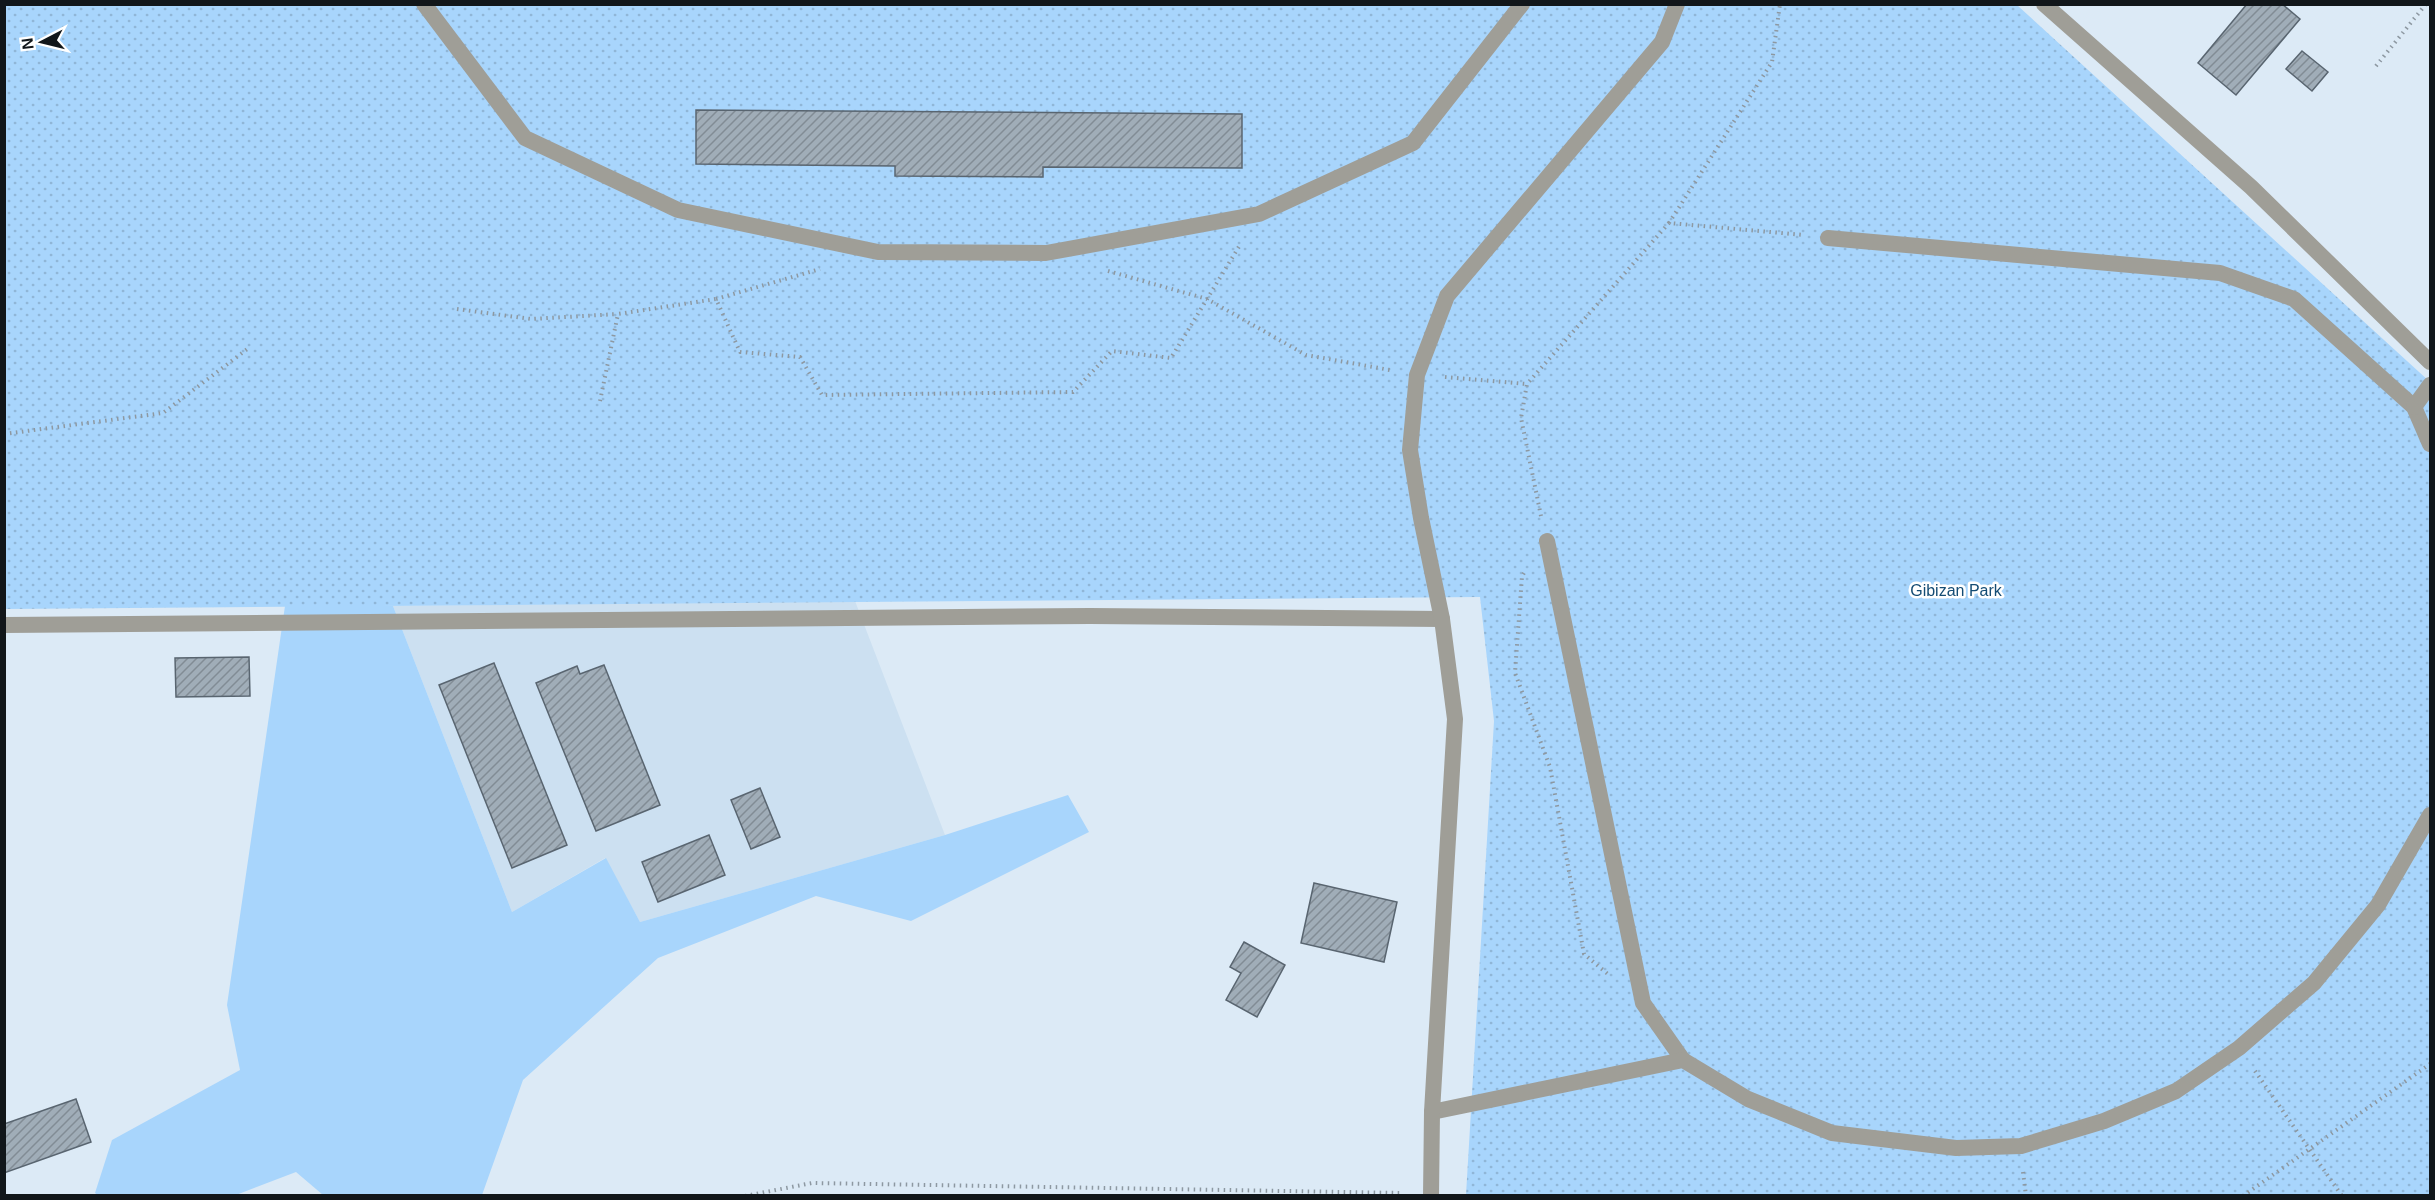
<svg xmlns="http://www.w3.org/2000/svg" width="2435" height="1200" font-family="Helvetica,sans-serif">
<style>
.built{fill:#cce0f1}
.grass{fill:#a8d5fc}
.park{fill:url(#park-dots)}
.building{fill:url(#building-hatch);stroke:#596570;stroke-width:1.5}
.lines{fill:none;stroke-linecap:round;stroke-linejoin:round}
.path{stroke:#8d98a1;stroke-width:4;stroke-dasharray:1.5 4.5;stroke-linecap:butt}
.service{stroke:#9f9e97;stroke-width:16}
.minor{stroke:#9f9e97;stroke-width:16}
.tertiary{stroke:#9f9e97;stroke-width:16}
.labels{text-anchor:middle;dominant-baseline:central;stroke-width:5;stroke-linejoin:round;paint-order:stroke}
.park-label{font-size:16px;fill:#144c74;stroke:#fff}
</style>
<defs>
<pattern id="park-dots" width="8" height="8" patternUnits="userSpaceOnUse" patternTransform="scale(1.5)"><rect width="8" height="8" fill="#a8d5fc"/><path d="M2 2h.1M6 6h.1" fill="none" stroke="#90b6d7" stroke-width="1.8" stroke-linecap="round"/></pattern>
<pattern id="building-hatch" width="6" height="6" patternUnits="userSpaceOnUse" patternTransform="scale(1.5)"><rect width="6" height="6" fill="#a0adb8"/><path d="M-1 1l2-2M0 6l6-6M5 7l2-2" fill="none" stroke="#818c95"/></pattern>
</defs>
<rect width="100%" height="100%" fill="#dceaf6"/>
<path class="built" d="M 855,601 L 945,835 L 640,922 L 605,858 L 512,912 L 393,606 Z"/>
<path class="grass" d="M 285,606 L 393,606 L 512,912 L 606,858 L 640,922 L 945,835 L 1068,795 L 1089,832 L 911,921 L 816,896 L 658,958 L 523,1080 L 482,1195 L 323,1195 L 296,1172 L 236,1195 L 99,1196 L 95,1193 L 112,1140 L 240,1070 L 227,1005 Z"/>
<path class="park" d="M 4,5 L 2017,5 L 2430,382 L 2430,1195 L 1466,1195 L 1494,721 L 1480,597 L 5,609 Z"/>
<g class="building">
<path d="M 2247,4 L 2282,4 L 2300,19 L 2236,95 L 2198,63 Z"/>
<path d="M 2302,51 L 2328,72 L 2312,91 L 2286,69 Z"/>
<path d="M 696,110 L 1242,114 L 1242,168 L 1043,167 L 1043,177 L 895,176 L 895,166 L 696,164 Z"/>
<path d="M 249,657 L 250,696 L 176,697 L 175,658 Z"/>
<path d="M 494,663 L 567,845 L 512,868 L 439,685 Z"/>
<path d="M 604,665 L 660,805 L 596,831 L 536,683 L 577,666 L 580,674 Z"/>
<path d="M 760,788 L 780,837 L 751,849 L 731,800 Z"/>
<path d="M 709,835 L 725,875 L 658,902 L 642,862 Z"/>
<path d="M 1314,883 L 1397,902 L 1384,962 L 1301,943 Z"/>
<path d="M 1244,942 L 1285,965 L 1257,1017 L 1226,1000 L 1241,973 L 1230,967 Z"/>
<path d="M 76,1099 L 91,1142 L 4,1173 L 4,1124 Z"/>
</g>
<g class="lines">
<g class="path">
<path d="M 2376,66 L 2426,4"/>
<path d="M 1669,223 L 1772,62 L 1780,4"/>
<path d="M 1108,271 L 1207,299 L 1306,355 L 1390,370"/>
<path d="M 716,299 L 820,269"/>
<path d="M 457,309 L 531,319 L 618,314"/>
<path d="M 1445,377 L 1527,384"/>
<path d="M 600,401 L 618,314 L 716,299 L 740,352 L 800,357 L 822,395 L 1073,392 L 1112,351 L 1171,358 L 1240,245"/>
<path d="M 4,434 L 163,413 L 250,347"/>
<path d="M 1541,516 L 1521,418 L 1527,384 L 1669,223 L 1804,235"/>
<path d="M 1524,573 L 1522,576 L 1515,673 L 1550,767 L 1584,954 L 1609,975"/>
<path d="M 2255,1071 L 2342,1196"/>
<path d="M 2023,1172 L 2026,1196"/>
<path d="M 745,1196 L 812,1183 L 1403,1193"/>
<path d="M 2243,1196 L 2430,1064"/>
</g>
<g class="service">
<path d="M 424,4 L 525,138 L 678,210 L 878,252 L 1046,253 L 1259,214 L 1413,143 L 1522,4"/>
<path d="M 1828,238 L 2220,273 L 2294,299 L 2414,407 L 2430,444"/>
<path d="M 2414,407 L 2430,385"/>
<path d="M 1547,541 L 1643,1003 L 1683,1060"/>
<path d="M 1432,1112 L 1683,1060 L 1748,1099 L 1832,1133 L 1956,1148 L 2021,1146 L 2104,1121 L 2176,1091 L 2239,1048 L 2314,983 L 2378,905 L 2430,815"/>
</g>
<g class="minor">
<path d="M 2044,4 L 2251,187 L 2430,362"/>
<path d="M 4,625 L 1090,616 L 1442,619"/>
</g>
<path class="tertiary" d="M 1431,1196 L 1432,1112 L 1455,719 L 1442,619 L 1421,518 L 1410,450 L 1417,375 L 1447,296 L 1662,42 L 1677,4"/>
</g>
<g class="labels">
<g class="park-label">
<text x="1956" y="590">Gibizan Park</text>
</g>
</g>
<rect width="2435" height="1200" fill="none" stroke="#11161a" stroke-width="12"/>
<g transform="translate(42 42) rotate(263)" stroke="#ffffff" stroke-width="4.5" paint-order="stroke">
<path d="M0-4.5L10 22L0 15L-10 22Z" fill="#11161a"/>
<text y="-9" font-size="16" font-weight="bold" text-anchor="middle" fill="#11161a">N</text>
</g>
</svg>
